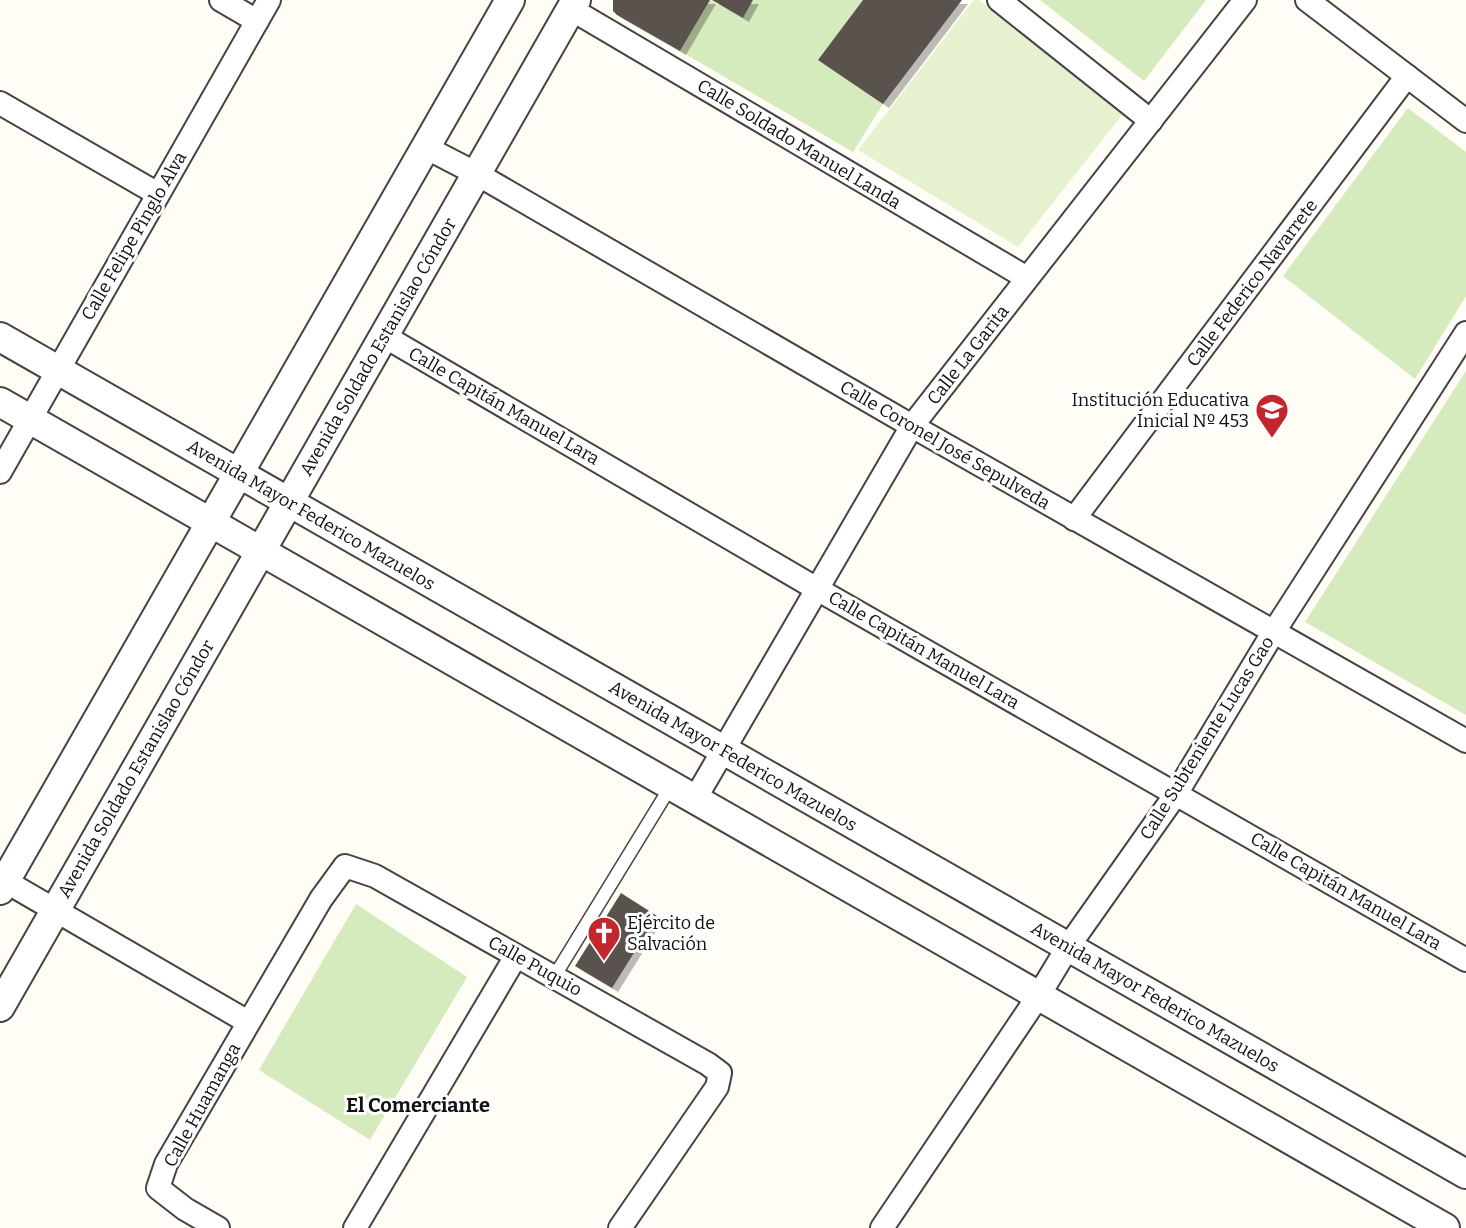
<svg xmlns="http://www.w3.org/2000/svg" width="1466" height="1228" font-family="Bitter,serif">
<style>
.green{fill:#d5ebbd}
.pitch{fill:#e6f2cf}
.building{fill:#5a524d;filter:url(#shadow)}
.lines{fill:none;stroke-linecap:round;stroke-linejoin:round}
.service-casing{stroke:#444;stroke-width:15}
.minor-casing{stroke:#444;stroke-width:26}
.tertiary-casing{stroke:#444;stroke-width:32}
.service{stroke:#fff;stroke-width:12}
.minor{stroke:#fff;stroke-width:22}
.tertiary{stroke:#fff;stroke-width:28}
.labels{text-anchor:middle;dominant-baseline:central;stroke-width:6;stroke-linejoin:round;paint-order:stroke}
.street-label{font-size:18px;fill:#111;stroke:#fff}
.poi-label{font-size:18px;fill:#111;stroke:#fff;text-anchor:end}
.neighbourhood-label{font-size:20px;font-weight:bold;fill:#111;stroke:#fff}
</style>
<defs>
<filter id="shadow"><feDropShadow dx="6" dy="4" stdDeviation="0" flood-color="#0004"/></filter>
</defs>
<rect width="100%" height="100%" fill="#fffdf5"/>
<g class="green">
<path d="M 710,0 L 743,18 L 753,0 L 863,0 L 820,58 L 883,104 L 853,152 L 680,51 Z"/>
<path d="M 1040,0 L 1206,0 L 1144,81 Z"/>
<path d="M 1408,108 L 1466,152 L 1466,296 L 1415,379 L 1283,276 Z"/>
<path d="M 1466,371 L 1466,715 L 1305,622 Z"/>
<path d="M 356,904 L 467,977 L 370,1140 L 259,1070 Z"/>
</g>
<path class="pitch" d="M 974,0 L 979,0 L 1122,115 L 1018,247 L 858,150 Z"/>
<g class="building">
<path d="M 613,0 L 710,0 L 680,51 L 617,15 L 613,11 Z"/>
<path d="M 712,0 L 753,0 L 743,18 Z"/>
<path d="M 863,0 L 962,0 L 883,104 L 818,60 Z"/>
<path d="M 621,893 L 657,916 L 612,988 L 575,966 Z"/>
</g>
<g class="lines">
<g class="service-casing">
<path id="service" d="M 554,977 L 671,786"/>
</g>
<g class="minor-casing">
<g id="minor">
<path d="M 221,0 L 257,21"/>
<path d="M 999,0 L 1151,121"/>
<path d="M 1307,0 L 1466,121"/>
<path d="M 571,9 L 1027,278"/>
<path d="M 0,103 L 158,194"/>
<path d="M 425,147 L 477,174 L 912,426 L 1466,741"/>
<path d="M 384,336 L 817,589 L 1466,960"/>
<path d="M 0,472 L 269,0"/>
<path d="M 1074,519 L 1407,76"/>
<path d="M 695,799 L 912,426 L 1245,0"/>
<path d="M 5,881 L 248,1022"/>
<path d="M 218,1228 L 185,1209 L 158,1188 L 166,1164 L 321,899 L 345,866 L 375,876 L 708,1064 L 720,1073 L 717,1087 L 620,1228"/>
<path d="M 355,1228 L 516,956"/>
<path d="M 882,1228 L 1039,995 L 1068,947 L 1176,794 L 1273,633 L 1466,333"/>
</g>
</g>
<g class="tertiary-casing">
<g id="tertiary">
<path d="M 0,337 L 1466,1174"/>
<path d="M 0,402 L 1445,1228"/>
<path d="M 0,890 L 510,0"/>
<path d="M 0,1007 L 576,0"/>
</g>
</g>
<use href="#service" class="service"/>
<use href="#minor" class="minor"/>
<use href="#tertiary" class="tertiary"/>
</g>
<defs>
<g id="school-pin" transform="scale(1.725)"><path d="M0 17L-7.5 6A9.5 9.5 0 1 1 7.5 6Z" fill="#c4262e" stroke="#fff"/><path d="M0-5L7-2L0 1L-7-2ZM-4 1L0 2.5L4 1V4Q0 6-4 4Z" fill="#fff"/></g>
<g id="church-pin" transform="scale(1.725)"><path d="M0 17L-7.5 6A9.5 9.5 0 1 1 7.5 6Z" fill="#c4262e" stroke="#fff"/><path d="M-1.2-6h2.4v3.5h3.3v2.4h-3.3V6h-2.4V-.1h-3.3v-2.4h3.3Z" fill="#fff"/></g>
</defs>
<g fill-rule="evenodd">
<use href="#school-pin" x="1272" y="410"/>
<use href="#church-pin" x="604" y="933"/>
</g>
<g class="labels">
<g class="street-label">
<text transform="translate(799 144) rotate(31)">Calle Soldado Manuel Landa</text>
<text transform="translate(134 236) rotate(-60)">Calle Felipe Pinglo Alva</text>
<text transform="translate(1252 283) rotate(-53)">Calle Federico Navarrete</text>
<text transform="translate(378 347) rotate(-60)">Avenida Soldado Estanislao Cóndor</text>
<text transform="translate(968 355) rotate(-52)">Calle La Garita</text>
<text transform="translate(504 406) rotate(30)">Calle Capitán Manuel Lara</text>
<text transform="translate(945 445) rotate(30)">Calle Coronel José Sepulveda</text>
<text transform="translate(311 515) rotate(30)">Avenida Mayor Federico Mazuelos</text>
<text transform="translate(924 650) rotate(30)">Calle Capitán Manuel Lara</text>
<text transform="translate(1207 738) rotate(-58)">Calle Subteniente Lucas Gao</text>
<text transform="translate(733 756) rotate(30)">Avenida Mayor Federico Mazuelos</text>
<text transform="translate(136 769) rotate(-60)">Avenida Soldado Estanislao Cóndor</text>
<text transform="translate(1346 891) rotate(30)">Calle Capitán Manuel Lara</text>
<text transform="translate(535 966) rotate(29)">Calle Puquio</text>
<text transform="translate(1155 997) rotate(30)">Avenida Mayor Federico Mazuelos</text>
<text transform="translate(202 1105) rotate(-61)">Calle Huamanga</text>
</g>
<g class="poi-label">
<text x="1249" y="400">Institución Educativa<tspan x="1249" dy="21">Inicial Nº 453</tspan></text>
<text x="627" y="923" text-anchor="start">Ejército de<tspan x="627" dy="21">Salvación</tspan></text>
</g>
<g class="neighbourhood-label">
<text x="418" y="1105">El Comerciante</text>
</g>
</g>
</svg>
